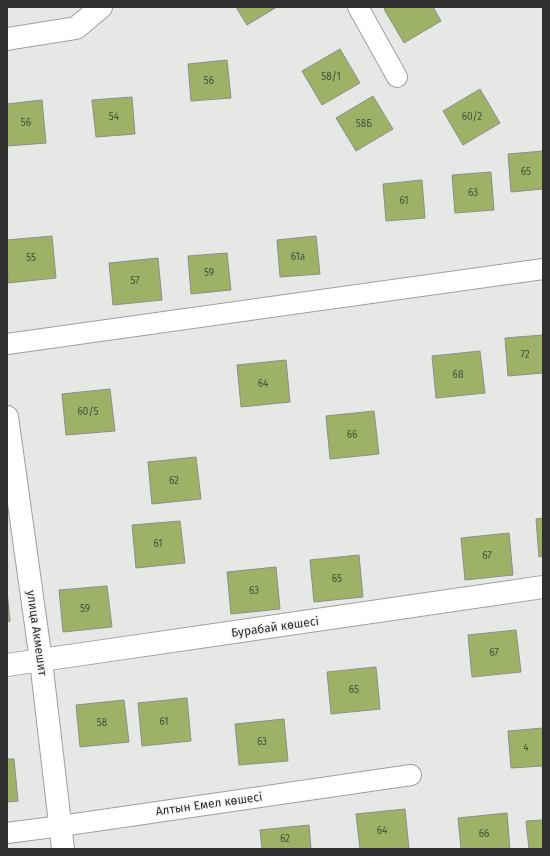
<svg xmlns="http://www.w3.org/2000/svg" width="550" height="856" font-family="'Fira Sans',sans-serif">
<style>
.building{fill:#9db267;stroke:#8d8e8b}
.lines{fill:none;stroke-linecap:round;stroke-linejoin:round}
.minor-casing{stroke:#9da09d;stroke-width:22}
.tertiary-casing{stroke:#9da09d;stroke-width:24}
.minor{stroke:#fff;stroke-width:20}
.tertiary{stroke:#fff;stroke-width:22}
.labels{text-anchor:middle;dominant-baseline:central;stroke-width:3;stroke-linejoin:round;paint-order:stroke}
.number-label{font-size:10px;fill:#4a503c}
.street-label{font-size:12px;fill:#2e2f2e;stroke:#f3f6f3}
</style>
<rect width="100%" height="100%" fill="#e6e8e6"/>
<g class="building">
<path d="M 236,7 L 277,7 L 247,25 Z"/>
<path d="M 387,7 L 433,7 L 441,21 L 404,43 L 384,9 Z"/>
<path d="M 340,49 L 360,83 L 322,105 L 302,71 Z"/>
<path d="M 227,60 L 231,98 L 191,101 L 188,64 Z"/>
<path d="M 480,89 L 500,123 L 463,145 L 443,111 Z"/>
<path d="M 373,96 L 393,129 L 356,151 L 336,118 Z"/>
<path d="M 132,97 L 135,134 L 96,137 L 92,100 Z"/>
<path d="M 42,100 L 46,143 L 7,146 L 7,104 Z"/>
<path d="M 543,151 L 543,189 L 511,192 L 508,154 Z"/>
<path d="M 491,172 L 494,210 L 455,213 L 452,175 Z"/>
<path d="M 422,180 L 425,218 L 386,221 L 383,184 Z"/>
<path d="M 52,236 L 56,278 L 8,283 L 7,240 Z"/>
<path d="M 316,236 L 320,274 L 280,277 L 277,240 Z"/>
<path d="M 227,253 L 231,290 L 191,294 L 188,256 Z"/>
<path d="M 158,258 L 162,300 L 113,305 L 109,263 Z"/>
<path d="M 543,335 L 543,373 L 508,376 L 505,338 Z"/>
<path d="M 480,351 L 485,393 L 436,398 L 432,356 Z"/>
<path d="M 286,360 L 290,402 L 241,407 L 237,365 Z"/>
<path d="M 110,389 L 115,431 L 66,435 L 62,394 Z"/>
<path d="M 374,411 L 379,454 L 330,459 L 326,416 Z"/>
<path d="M 196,457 L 201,499 L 152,504 L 148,462 Z"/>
<path d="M 543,518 L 543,556 L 539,557 L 536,519 Z"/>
<path d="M 180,521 L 185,563 L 136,568 L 132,525 Z"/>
<path d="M 509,533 L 513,575 L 465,580 L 461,538 Z"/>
<path d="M 359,555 L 363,597 L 314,602 L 310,560 Z"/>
<path d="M 276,567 L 280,609 L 231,614 L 227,572 Z"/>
<path d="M 107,586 L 112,627 L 63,632 L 59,590 Z"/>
<path d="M 7,591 L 10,621 L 7,622 Z"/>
<path d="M 516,630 L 521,672 L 472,677 L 468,635 Z"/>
<path d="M 376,667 L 380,709 L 331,714 L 327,672 Z"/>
<path d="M 187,698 L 191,741 L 142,746 L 138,703 Z"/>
<path d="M 124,700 L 129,742 L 80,747 L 76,705 Z"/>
<path d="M 284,719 L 288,761 L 239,765 L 235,724 Z"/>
<path d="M 543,728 L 543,766 L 511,768 L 508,731 Z"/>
<path d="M 7,759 L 14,759 L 18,801 L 7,802 Z"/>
<path d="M 405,809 L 409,849 L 360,849 L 356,814 Z"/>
<path d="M 507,813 L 510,849 L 461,849 L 458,818 Z"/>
<path d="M 543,820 L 543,849 L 529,849 L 526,821 Z"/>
<path d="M 309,825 L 311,849 L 262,849 L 260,830 Z"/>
</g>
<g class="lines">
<g class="minor-casing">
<g id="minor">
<path d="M 358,7 L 397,77"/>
<path d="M 7,344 L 543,269"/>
<path d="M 7,833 L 61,826 L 411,775"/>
</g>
</g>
<g class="tertiary-casing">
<g id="tertiary">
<path d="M 7,39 L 76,28 L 101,7"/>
<path d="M 7,417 L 41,661 L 63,849"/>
<path d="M 7,665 L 543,587"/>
</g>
</g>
<use href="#minor" class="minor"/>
<use href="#tertiary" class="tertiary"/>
</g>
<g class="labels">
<g class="number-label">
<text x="331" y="77">58/1</text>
<text x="209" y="81">56</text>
<text x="114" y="117">54</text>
<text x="472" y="117">60/2</text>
<text x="26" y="123">56</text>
<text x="364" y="124">58Б</text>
<text x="526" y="172">65</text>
<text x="473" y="193">63</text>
<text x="404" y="201">61</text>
<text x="298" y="257">61а</text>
<text x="31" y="258">55</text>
<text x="209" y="273">59</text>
<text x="135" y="281">57</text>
<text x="525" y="355">72</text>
<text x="458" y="375">68</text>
<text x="263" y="384">64</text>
<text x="88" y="412">60/5</text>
<text x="352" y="435">66</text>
<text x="174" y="481">62</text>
<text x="158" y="544">61</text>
<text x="487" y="556">67</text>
<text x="337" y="579">65</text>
<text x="254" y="591">63</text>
<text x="85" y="609">59</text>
<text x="494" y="653">67</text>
<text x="354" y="690">65</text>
<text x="164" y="722">61</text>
<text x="102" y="723">58</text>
<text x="262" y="742">63</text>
<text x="526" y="748">4</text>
<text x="382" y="831">64</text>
<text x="484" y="834">66</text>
<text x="285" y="839">62</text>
</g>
<g class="street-label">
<text transform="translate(275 627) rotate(-8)">Бурабай көшесі</text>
<text transform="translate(37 633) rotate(82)">улица Акмешит</text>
<text transform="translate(209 804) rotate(-8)">Алтын Емел көшесі</text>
</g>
</g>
<rect width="550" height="856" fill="none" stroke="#2e2f2e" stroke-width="16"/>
</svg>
